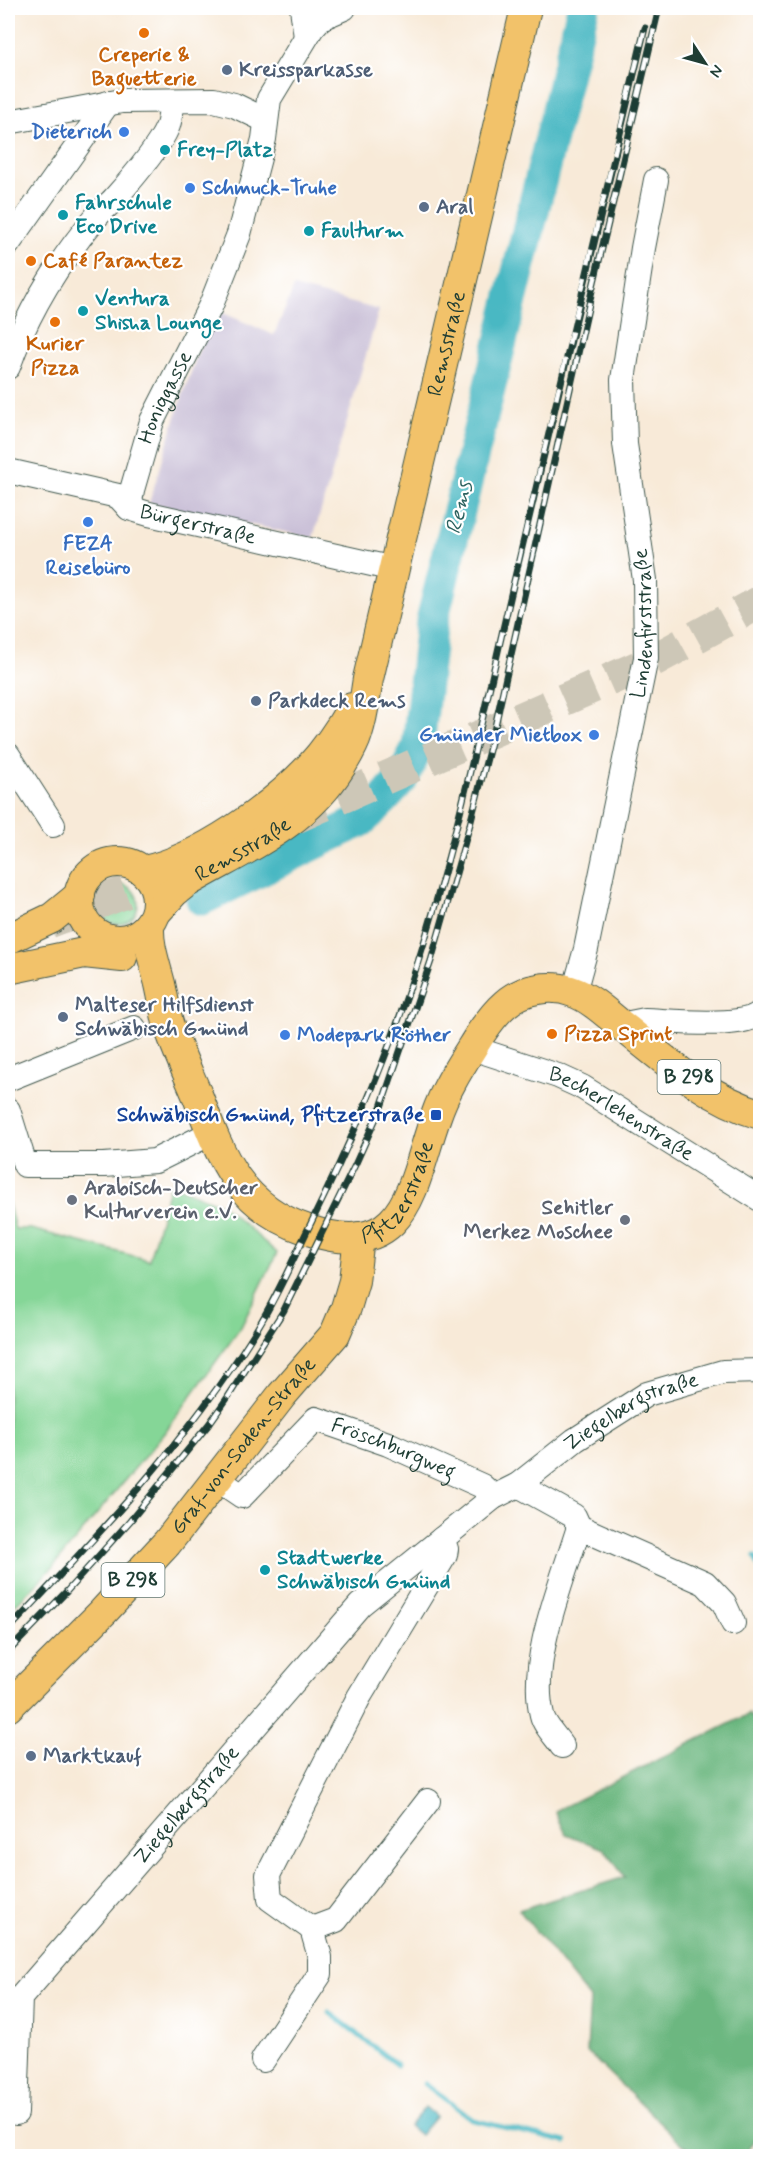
<svg xmlns="http://www.w3.org/2000/svg" width="768" height="2164" font-family="Mynerve,sans-serif">
<style>
.industrial{fill:#c9bfd7}
.green{fill:#85d697;stroke:#528a66;stroke-width:1.5}
.forest{fill:#6cb780;stroke:#467a5a;stroke-width:1.5}
.water{fill:#4ab8c3;stroke:#347a7c;stroke-width:1.5}
.lines{fill:none;stroke-linecap:round;stroke-linejoin:round}
.stream{stroke:#4ab8c3;stroke-width:5}
.river{stroke:#4ab8c3;stroke-width:33}
.highway-tunnel{stroke:#cdc7b7;stroke-width:33;stroke-dasharray:33 16;stroke-linecap:butt}
.minor-casing{stroke:#40574d;stroke-width:26}
.major-casing{stroke:#40574d;stroke-width:32}
.minor{stroke:#fff;stroke-width:24}
.major{stroke:#f2c26a;stroke-width:30}
.rail-casing{stroke:#1f3d34;stroke-width:7}
.rail{stroke:#fff;stroke-width:4.5;stroke-dasharray:14;stroke-linecap:butt}
.food-dot{fill:#e8710a;stroke:#fff;stroke-width:2}
.service-dot{fill:#5c6f8a;stroke:#fff;stroke-width:2}
.shop-dot{fill:#3f7fe0;stroke:#fff;stroke-width:2}
.culture-dot{fill:#0f9aa8;stroke:#fff;stroke-width:2}
.transit-dot{fill:#1a4fb4;stroke:#fff;stroke-width:2}
.worship-dot{fill:#6b7280;stroke:#fff;stroke-width:2}
.labels{text-anchor:middle;dominant-baseline:central;stroke-width:4.5;stroke-linejoin:round;paint-order:stroke}
.shield{fill:#fff;stroke:#627771;stroke-width:1.5}
.shield-label{font-size:20px;font-weight:bold;fill:#1f3d34}
.food-label{font-size:21px;font-weight:bold;fill:#c56008;stroke:#fff}
.service-label{font-size:21px;font-weight:bold;fill:#4e5e75;stroke:#fff;text-anchor:start}
.shop-label{font-size:21px;font-weight:bold;fill:#366cbe;stroke:#fff;text-anchor:end}
.culture-label{font-size:21px;font-weight:bold;fill:#0d838f;stroke:#fff;text-anchor:start}
.street-label{font-size:21px;fill:#1f3d34;stroke:#fff}
.transit-label{font-size:21px;font-weight:bold;fill:#164399;stroke:#fff;text-anchor:end}
.worship-label{font-size:21px;font-weight:bold;fill:#5b616d;stroke:#fff;text-anchor:start}
.water-label{font-size:22px;font-style:italic;fill:#2c625f;stroke:#fff}
</style>
<rect width="100%" height="100%" fill="#fff"/>
<filter id="ink" filterUnits="userSpaceOnUse"><feTurbulence type="fractalNoise" baseFrequency=".0167" numOctaves="2"/><feDisplacementMap in="SourceGraphic" scale="12" xChannelSelector="R" yChannelSelector="G"/><feConvolveMatrix kernelMatrix="1 2 1 2 8 2 1 2 1" color-interpolation-filters="sRGB"/></filter>
<filter id="wash" filterUnits="userSpaceOnUse"><feTurbulence type="fractalNoise" baseFrequency=".008" numOctaves="4" result="noise"/><feDisplacementMap in="SourceGraphic" scale="24" xChannelSelector="R" yChannelSelector="G"/><feGaussianBlur stdDeviation="1.35" result="paint"/><feColorMatrix in="noise" values="0 0 0 0 0 0 0 0 0 0 0 0 0 0 0 0 0 1.4 0 .05"/><feComposite in="paint" operator="in"/></filter>
<g filter="url(#wash)">
<rect width="100%" height="100%" fill="#f8ead8"/>
<path class="industrial" d="M 294,287 L 379,310 L 313,538 L 149,503 L 182,397 L 214,309 L 274,335 Z"/>
<g class="green">
<circle cx="118" cy="904" r="20"/>
<path d="M 170,1184 L 222,1205 L 277,1253 L 241,1327 L 165,1432 L 52,1568 L 8,1612 L 8,1201 L 15,1229 L 31,1229 L 149,1260 Z"/>
</g>
<path class="forest" d="M 749,1714 L 760,1729 L 760,2132 L 745,2156 L 695,2156 L 587,2052 L 590,1999 L 519,1910 L 625,1877 L 604,1849 L 566,1834 L 555,1811 Z"/>
<path class="water" d="M 425,2107 L 436,2116 L 420,2135 L 409,2126 Z"/>
<g class="lines">
<g class="stream">
<path d="M 755,1557 L 760,1569"/>
<path d="M 329,2012 L 397,2065"/>
<path d="M 425,2084 L 473,2120 L 566,2142"/>
</g>
<path class="river" d="M 202,899 L 361,821 L 382,801 L 403,778 L 418,746 L 432,621 L 583,8"/>
</g>
</g>
<g filter="url(#ink)">
<g class="lines">
<g class="highway-tunnel">
<path d="M 294,818 L 652,661 L 760,602"/>
<path d="M 49,922 L 185,869"/>
</g>
<g class="minor-casing">
<g id="minor">
<path d="M 302,8 L 306,37"/>
<path d="M 8,122 L 122,101 L 214,100 L 234,105 L 265,120"/>
<path d="M 8,244 L 108,103"/>
<path d="M 8,367 C 27,313 59,261 96,217 C 102,210 109,205 115,198 C 131,180 158,149 167,128 C 171,120 170,110 171,101"/>
<path id="s1" d="M 8,471 L 118,496 L 129,508 L 149,514 L 394,569"/>
<path id="s2" d="M 129,508 L 132,490 L 152,421 L 211,305 L 239,234 L 264,139 L 269,99 L 312,28 L 321,18 L 344,8"/>
<path d="M 8,755 L 53,825"/>
<path id="s3" d="M 574,992 L 586,949 L 646,658 L 645,580 L 625,444 L 623,380 L 643,248 L 656,180"/>
<path d="M 625,1029 L 630,1023 L 645,1020 C 671,1021 742,1029 760,1013"/>
<path id="s4" d="M 472,1048 L 558,1076 L 582,1087 L 760,1199"/>
<path d="M 8,1079 L 134,1028"/>
<path d="M 8,1110 L 25,1165 L 104,1165 L 155,1161 L 211,1133"/>
<path id="s5" d="M 217,1479 L 242,1496 L 316,1419 L 388,1444 L 482,1486 L 494,1497"/>
<path d="M 518,1485 L 574,1516 L 579,1527 L 705,1583 L 724,1603 L 733,1623"/>
<path d="M 562,1746 C 556,1737 544,1725 542,1715 C 528,1660 563,1580 579,1527"/>
<path d="M 428,1801 L 336,1920 L 312,1929 L 270,1899 L 268,1875 L 359,1697 L 445,1555 L 446,1549 L 442,1539"/>
<path d="M 263,2060 L 320,1974 L 320,1957 L 312,1929"/>
<path id="s6" d="M 16,2113 L 20,1998 L 360,1605 L 494,1497 L 518,1485 L 575,1440 L 647,1394 L 723,1372 L 760,1371"/>
</g>
</g>
<g class="major-casing">
<g id="major">
<circle cx="118" cy="901" r="39"/>
<path d="M 144,871 C 199,860 271,808 309,768 C 326,750 340,729 352,708"/>
<path id="s7" d="M 156,912 L 174,892 L 184,884 C 243,849 303,827 341,766 C 347,756 354,745 357,734 C 363,716 365,697 368,679 L 526,8"/>
<path id="s8" d="M 149,925 C 148,946 155,964 160,984 C 163,997 165,1010 168,1023 C 176,1048 188,1073 198,1097 C 221,1158 240,1208 308,1230 C 408,1263 411,1186 436,1116 C 446,1086 465,1059 481,1033 C 496,1011 511,993 538,989 C 549,987 563,988 573,992 C 593,999 610,1017 626,1029 C 667,1062 709,1099 760,1114"/>
<path d="M 8,939 L 52,918 L 80,895"/>
<path d="M 8,969 L 84,953 L 122,957"/>
<path id="s9" d="M 8,1707 L 103,1612 L 167,1543 L 282,1395 L 335,1334 L 346,1308 L 354,1281 L 359,1237"/>
</g>
</g>
<use href="#minor" class="minor"/>
<use href="#major" class="major"/>
<g class="rail-casing">
<g id="rail">
<path d="M 8,1630 C 97,1537 186,1442 255,1332 C 277,1297 293,1259 311,1223 C 353,1138 390,1052 418,962 C 458,836 485,706 515,577 C 557,394 600,211 645,28"/>
<path d="M 8,1652 L 67,1591 L 130,1521 L 209,1424 L 228,1397 L 284,1310 L 355,1165 L 381,1107 L 431,961 L 470,824 L 494,731 L 591,295 L 659,8"/>
</g>
</g>
<use href="#rail" class="rail"/>
</g>
</g>
<g class="food-dot">
<circle cx="144" cy="33" r="6"/>
<circle cx="31" cy="261" r="6"/>
<circle cx="55" cy="322" r="6"/>
<circle cx="552" cy="1034" r="6"/>
</g>
<g class="service-dot">
<circle cx="227" cy="70" r="6"/>
<circle cx="424" cy="207" r="6"/>
<circle cx="256" cy="701" r="6"/>
<circle cx="63" cy="1017" r="6"/>
<circle cx="31" cy="1756" r="6"/>
</g>
<g class="shop-dot">
<circle cx="124" cy="132" r="6"/>
<circle cx="190" cy="188" r="6"/>
<circle cx="88" cy="522" r="6"/>
<circle cx="594" cy="735" r="6"/>
<circle cx="285" cy="1035" r="6"/>
</g>
<g class="culture-dot">
<circle cx="165" cy="150" r="6"/>
<circle cx="63" cy="215" r="6"/>
<circle cx="309" cy="231" r="6"/>
<circle cx="83" cy="311" r="6"/>
<circle cx="265" cy="1570" r="6"/>
</g>
<rect class="transit-dot" x="430" y="1109" width="12" height="12" rx="3"/>
<g class="worship-dot">
<circle cx="72" cy="1200" r="6"/>
<circle cx="625" cy="1220" r="6"/>
</g>
<g class="labels">
<g class="shield">
<rect x="657.5" y="1060" width="63" height="34" rx="4.5"/>
<rect x="101.5" y="1563" width="63" height="34" rx="4.5"/>
</g>
<g class="shield-label">
<text x="689" y="1077">B 298</text>
<text x="133" y="1580">B 298</text>
</g>
<g class="food-label">
<text x="144" y="55">Creperie &amp;<tspan x="144" dy="24">Baguetterie</tspan></text>
<text x="43" y="261" text-anchor="start">Café Parantez</text>
<text x="55" y="344">Kurier<tspan x="55" dy="24">Pizza</tspan></text>
<text x="564" y="1034" text-anchor="start">Pizza Sprint</text>
</g>
<g class="service-label">
<text x="239" y="70">Kreissparkasse</text>
<text x="436" y="207">Aral</text>
<text x="268" y="701">Parkdeck Rems</text>
<text x="75" y="1005">Malteser Hilfsdienst<tspan x="75" dy="24">Schwäbisch Gmünd</tspan></text>
<text x="43" y="1756">Marktkauf</text>
</g>
<g class="shop-label">
<text x="112" y="132">Dieterich</text>
<text x="202" y="188" text-anchor="start">Schmuck-Truhe</text>
<text x="88" y="544" text-anchor="middle">FEZA<tspan x="88" dy="24">Reisebüro</tspan></text>
<text x="582" y="735">Gmünder Mietbox</text>
<text x="297" y="1035" text-anchor="start">Modepark Röther</text>
</g>
<g class="culture-label">
<text x="177" y="150">Frey-Platz</text>
<text x="75" y="203">Fahrschule<tspan x="75" dy="24">Eco Drive</tspan></text>
<text x="321" y="231">Faulturm</text>
<text x="95" y="299">Ventura<tspan x="95" dy="24">Shisha Lounge</tspan></text>
<text x="277" y="1558">Stadtwerke<tspan x="277" dy="24">Schwäbisch Gmünd</tspan></text>
</g>
<g class="street-label">
<text stroke="none"><textPath href="#s7" startOffset="675">Remsstraße</textPath></text>
<text stroke="none"><textPath href="#s2" startOffset="117">Honiggasse</textPath></text>
<text stroke="none"><textPath href="#s1" startOffset="200">Bürgerstraße</textPath></text>
<text stroke="none"><textPath href="#s3" startOffset="376">Lindenfirststraße</textPath></text>
<text stroke="none"><textPath href="#s7" startOffset="108">Remsstraße</textPath></text>
<text stroke="none"><textPath href="#s4" startOffset="164">Becherlehenstraße</textPath></text>
<text stroke="none"><textPath href="#s8" startOffset="476">Pfitzerstraße</textPath></text>
<text stroke="none"><textPath href="#s6" startOffset="970">Ziegelbergstraße</textPath></text>
<text stroke="none"><textPath href="#s9" startOffset="352">Graf-von-Soden-Straße</textPath></text>
<text stroke="none"><textPath href="#s5" startOffset="220">Fröschburgweg</textPath></text>
<text stroke="none"><textPath href="#s6" startOffset="370">Ziegelbergstraße</textPath></text>
</g>
<g class="transit-label">
<text x="424" y="1115">Schwäbisch Gmünd, Pfitzerstraße</text>
</g>
<g class="worship-label">
<text x="84" y="1188">Arabisch-Deutscher<tspan x="84" dy="24">Kulturverein e.V.</tspan></text>
<text x="613" y="1208" text-anchor="end">Sehitler<tspan x="613" dy="24">Merkez Moschee</tspan></text>
</g>
<g class="water-label">
<text transform="translate(460 508) rotate(-76)">Rems</text>
</g>
</g>
<rect width="768" height="2164" fill="none" stroke="#fff" stroke-width="30"/>
<g transform="translate(705 63) rotate(126)" stroke="#ffffff" stroke-width="4.5" paint-order="stroke">
<path d="M0-4.5L10 22L0 15L-10 22Z" fill="#1f3d34"/>
<text y="-9" font-size="16" font-weight="bold" text-anchor="middle" fill="#1f3d34">N</text>
</g>
</svg>
